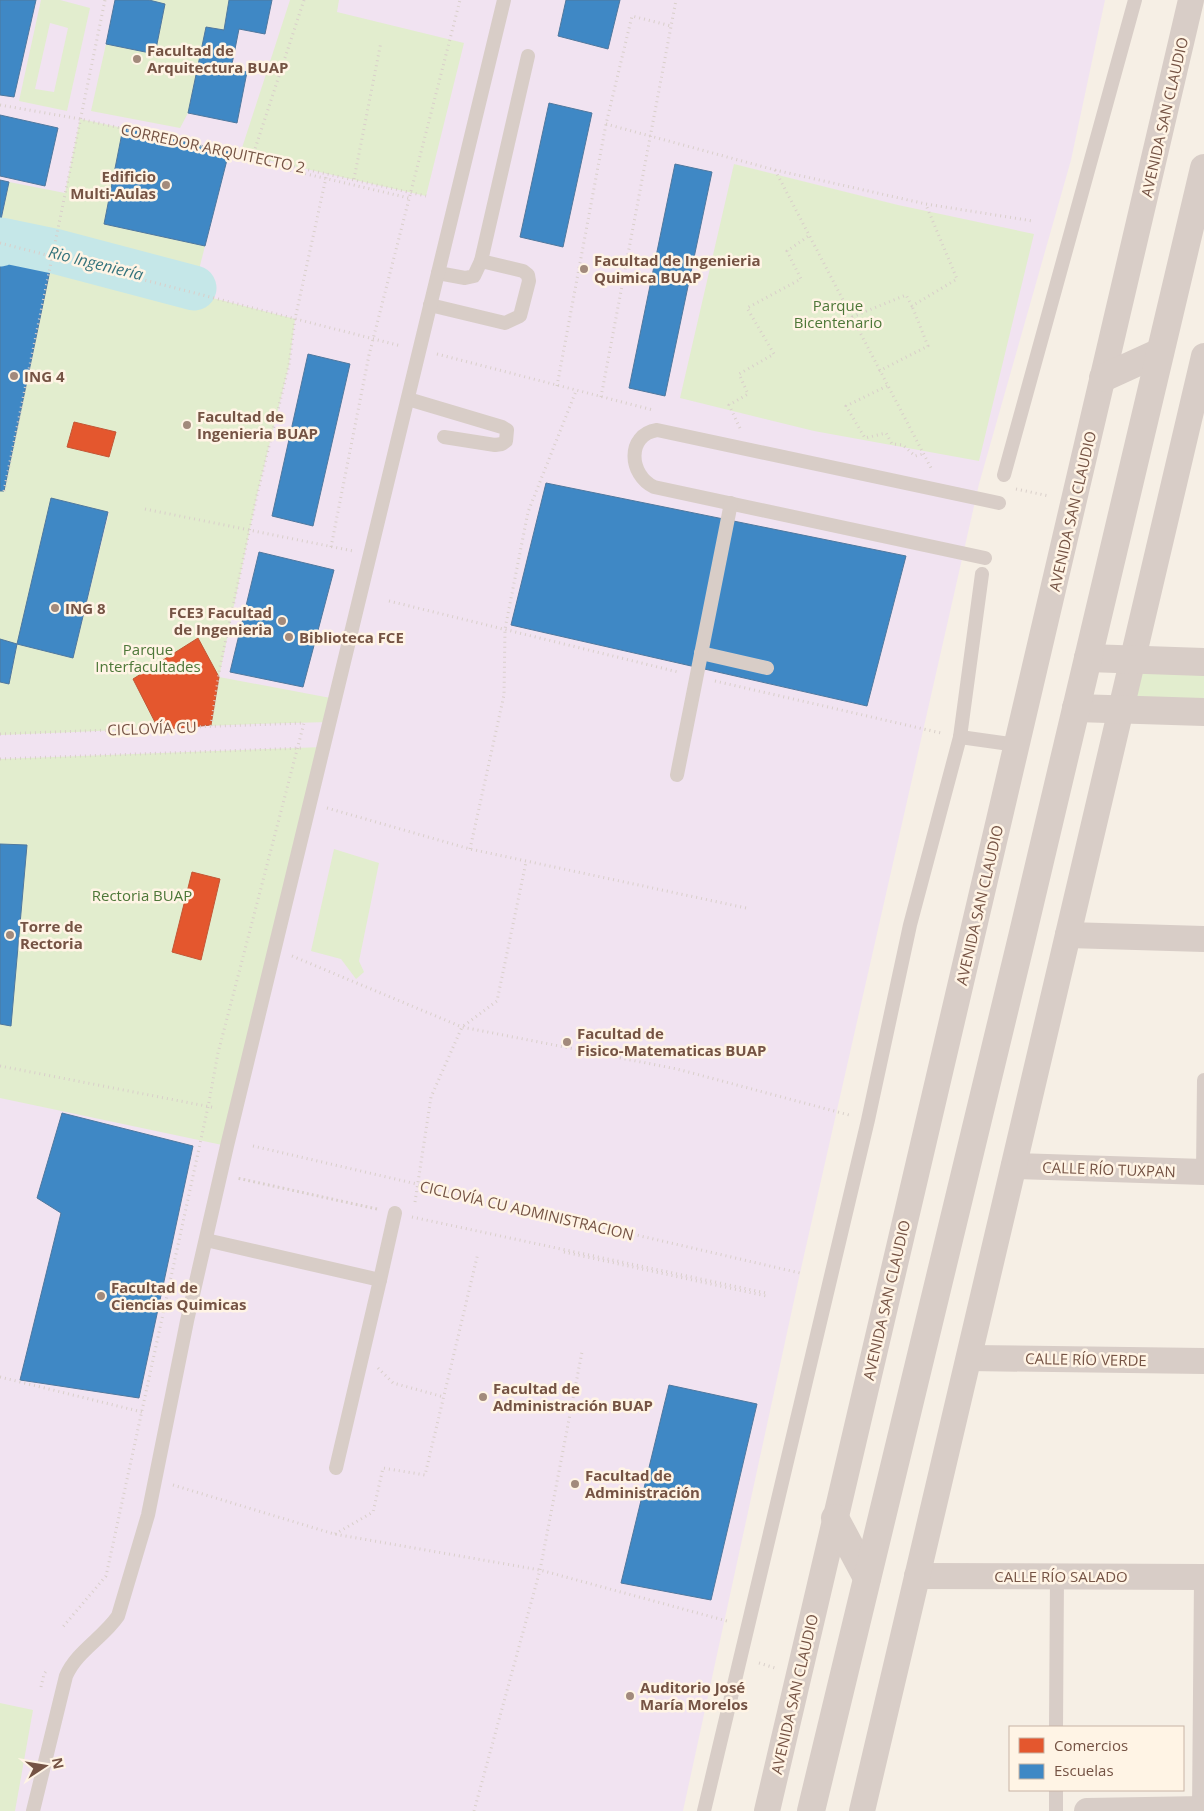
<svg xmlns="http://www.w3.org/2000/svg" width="1204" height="1811" font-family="'Open Sans',sans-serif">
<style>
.education{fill:#f1e3f1}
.green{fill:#e2edce;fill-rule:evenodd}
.shops{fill:#e4572e;stroke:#c35635}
.schools{fill:#3f88c5;stroke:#4f789e}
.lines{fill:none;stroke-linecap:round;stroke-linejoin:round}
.river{stroke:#c5e7e8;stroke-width:45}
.path{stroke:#d9cfca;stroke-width:3;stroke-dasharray:1 4;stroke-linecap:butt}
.lane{stroke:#d8cdc7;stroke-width:14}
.street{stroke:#d8cdc7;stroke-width:26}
.secondary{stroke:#d8cdc7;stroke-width:28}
.poi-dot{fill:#a28a7c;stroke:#fff4e5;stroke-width:2}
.labels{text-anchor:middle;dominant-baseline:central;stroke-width:5;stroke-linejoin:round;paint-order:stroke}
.poi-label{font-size:15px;font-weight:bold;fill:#755344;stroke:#fff4e5;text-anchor:start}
.street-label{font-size:15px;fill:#755344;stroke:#fff4e5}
.park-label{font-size:15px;fill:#4d7738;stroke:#fff4e5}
.water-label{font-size:16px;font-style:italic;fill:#36747d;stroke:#fff4e5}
</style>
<rect width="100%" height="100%" fill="#f6efe5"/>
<path class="education" d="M 0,0 L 1105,0 L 1071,160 L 979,484 L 800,1273 L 683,1811 L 0,1811 Z"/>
<g class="green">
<path d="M 41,0 L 60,0 L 90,8 L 67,111 L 19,101 ZM 50,23 L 68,28 L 54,92 L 35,89 Z"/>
<path d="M 149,0 L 229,0 L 224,30 L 206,27 L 188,113 L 180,128 L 91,111 L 106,44 L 155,54 L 165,4 Z"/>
<path d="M 290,0 L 339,0 L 337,12 L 464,43 L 426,196 L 240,154 Z"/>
<path d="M 80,119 L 123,128 L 104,224 L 205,246 L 193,293 L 295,319 L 289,365 L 257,495 L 219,677 L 336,699 L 330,722 C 220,724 110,731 0,735 L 0,682 L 9,684 L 17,645 L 0,640 L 0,491 L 4,491 L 53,256 L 4,244 L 0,260 L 0,227 L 9,182 L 65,193 ZM 52,499 L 109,512 L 73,658 L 17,644 L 38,569 Z"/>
<path d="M 734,164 L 898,205 L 1034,234 L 979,461 L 814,431 L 680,398 Z"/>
<path d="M 1133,660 L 1204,662 L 1204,712 L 1121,710 Z"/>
<path d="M 324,747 L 227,1146 L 0,1098 L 0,759 Z"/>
<path d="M 334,849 L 379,863 L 359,961 L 364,972 L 356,979 L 341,959 L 311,951 Z"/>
<path d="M 0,1703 L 33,1710 L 15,1811 L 0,1811 Z"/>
</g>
<g class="shops">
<path d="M 74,422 L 116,432 L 109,457 L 67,447 Z"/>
<path d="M 198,638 L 219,677 L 211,725 L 159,730 L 133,679 Z"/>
<path d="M 192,872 L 220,879 L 201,960 L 172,952 Z"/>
</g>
<g class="schools">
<path d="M 0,0 L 36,0 L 14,97 L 0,95 Z"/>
<path d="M 115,0 L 149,0 L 165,4 L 155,54 L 106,44 Z"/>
<path d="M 229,0 L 272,0 L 265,34 L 239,29 L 231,69 L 247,72 L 237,123 L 188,113 L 206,27 L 224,30 Z"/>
<path d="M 566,0 L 620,0 L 608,49 L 558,36 Z"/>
<path d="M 549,103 L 592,113 L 563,247 L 520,237 Z"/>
<path d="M 0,115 L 58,128 L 45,186 L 0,176 Z"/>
<path d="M 123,128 L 229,152 L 205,246 L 104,224 Z"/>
<path d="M 675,164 L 712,172 L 665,396 L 629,388 Z"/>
<path d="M 0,180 L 9,182 L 0,224 Z"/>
<path d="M 3,245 L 53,256 L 4,491 L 0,491 L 0,262 Z"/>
<path d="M 308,354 L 350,364 L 313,526 L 272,516 Z"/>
<path d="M 546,483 L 906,556 L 867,706 L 511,625 Z"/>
<path d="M 51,498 L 108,512 L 73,658 L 17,644 Z"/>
<path d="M 259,552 L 334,570 L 303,687 L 230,672 Z"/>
<path d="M 0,639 L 17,644 L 9,684 L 0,682 Z"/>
<path d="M 0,844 L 27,845 L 11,1026 L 0,1024 Z"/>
<path d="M 62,1113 L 193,1146 L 139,1398 L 20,1380 L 61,1213 L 37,1198 Z"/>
<path d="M 669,1385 L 757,1404 L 711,1600 L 621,1583 Z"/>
</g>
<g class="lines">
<path class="river" d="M 0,244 L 1,240 L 54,251 L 194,288"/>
<g class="path">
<path d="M 304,0 L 251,161 L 409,198"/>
<path d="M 0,105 L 80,119 L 426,196"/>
<path d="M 606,124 L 775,170 L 926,204 L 1033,221"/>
<path d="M 775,170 L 931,468"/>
<path d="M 354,179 L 381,42"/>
<path d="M 0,243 L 401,346"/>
<path d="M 852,317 L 906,295 L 912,306 L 957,279 L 926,205"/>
<path d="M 437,354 L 653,410"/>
<path d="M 879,371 L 928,346 L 912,306"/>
<path d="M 557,386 L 606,124 L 632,16 L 671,26"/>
<path d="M 887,386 L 846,406 L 865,438 L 886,433 L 892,444 L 903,445 L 915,456 L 923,454"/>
<path d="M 601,397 L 676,0"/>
<path d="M 740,428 L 729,405 L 748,394 L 739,374 L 774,354 L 747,308 L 801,279 L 787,251 L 810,235"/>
<path d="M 1016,489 L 1049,496"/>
<path d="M 4,491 L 105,0"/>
<path d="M 145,509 L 353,551"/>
<path d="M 331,547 L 369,355 L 460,0"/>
<path d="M 389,601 L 678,672"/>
<path d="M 715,681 L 941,733"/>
<path d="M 211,726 L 220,667 L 257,495 L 289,365 L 295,319 L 327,173"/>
<path d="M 0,734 L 304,723 L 218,1053 L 208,1107 L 106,1576 L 62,1628"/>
<path d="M 0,759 L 304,748"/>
<path d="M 327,808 L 470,849 L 746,908"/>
<path d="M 470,849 L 504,695 L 505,629 L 528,512 L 576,391"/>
<path d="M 292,956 L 462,1027 L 677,1069 L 849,1115"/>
<path d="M 0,1066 L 216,1108"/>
<path d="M 253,1146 L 800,1273"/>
<path d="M 415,1202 L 431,1097 L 462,1027 L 497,1001 L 526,862"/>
<path d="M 377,1209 L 237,1178 L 377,1209"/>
<path d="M 412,1217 L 766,1293"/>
<path d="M 564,1252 L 766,1296"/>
<path d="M 378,1368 L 393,1383 L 444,1397"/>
<path d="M 0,1377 L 142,1412"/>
<path d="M 173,1485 L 334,1534 L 540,1570 L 727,1621 L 728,1623"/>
<path d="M 335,1534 L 373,1512 L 383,1468 L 425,1475 L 478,1253"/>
<path d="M 759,1663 L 775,1668"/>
<path d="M 41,1687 L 44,1674 L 47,1670"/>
<path d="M 474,1811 L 540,1570 L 582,1352"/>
</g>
<g class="lane">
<path d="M 438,273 L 465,278 L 474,276 L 481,261"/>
<path d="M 430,305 L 505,323 L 520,316 L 529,281 L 528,275 L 523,271 L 481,261 L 528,56"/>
<path d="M 408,399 L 502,427 L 507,430 L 506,441 L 502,444 L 495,445 L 444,437"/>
<path d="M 1004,475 L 1135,0"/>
<path d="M 985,558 L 654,487 C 629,475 626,435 657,430 L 999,503"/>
<path d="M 701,653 L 767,668"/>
<path d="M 960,737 L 1017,745"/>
<path d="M 677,775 L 731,503"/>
<path d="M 1203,1172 L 1204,1080"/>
<path d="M 206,1240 L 380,1280 L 336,1468"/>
<path d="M 380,1280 L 395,1213"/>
<path d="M 1056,1727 L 1057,1576"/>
<path d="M 1199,1810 L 1201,1577"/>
<path d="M 33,1811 L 66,1676 C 77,1651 103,1638 118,1616 L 148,1515 L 187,1321 L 227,1146 L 504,0"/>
<path d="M 704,1811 L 868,1120 L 910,925 L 960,737 L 982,574"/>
<path d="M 1056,1811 L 1056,1790"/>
</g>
<g class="street">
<path d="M 1068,935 L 1204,939"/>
<path d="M 1014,1166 L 1204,1172"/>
<path d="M 969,1358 L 1204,1361"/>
<path d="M 917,1576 L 1204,1577"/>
<path d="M 767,1811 L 1191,0"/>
<path d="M 862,1811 L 1204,356"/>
<path d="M 1087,1811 L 1204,1809"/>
</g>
<g class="secondary">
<path d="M 1103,378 L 1160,352"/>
<path d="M 1088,658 L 1204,662"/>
<path d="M 1076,708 L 1204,712"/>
<path d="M 835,1518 L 867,1578"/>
<path d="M 811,1811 L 1022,937 L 1204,168"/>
</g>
</g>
<g class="poi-dot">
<circle cx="137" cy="59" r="5"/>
<circle cx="166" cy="185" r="5"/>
<circle cx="584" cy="269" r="5"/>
<circle cx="14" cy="376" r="5"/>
<circle cx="187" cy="425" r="5"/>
<circle cx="55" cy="608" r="5"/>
<circle cx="282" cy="621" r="5"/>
<circle cx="289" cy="637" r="5"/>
<circle cx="10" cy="935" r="5"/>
<circle cx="567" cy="1042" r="5"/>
<circle cx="101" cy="1296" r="5"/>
<circle cx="483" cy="1397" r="5"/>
<circle cx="575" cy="1484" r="5"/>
<circle cx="630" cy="1696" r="5"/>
</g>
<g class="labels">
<g class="poi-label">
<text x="147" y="50">Facultad de<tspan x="147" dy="17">Arquitectura BUAP</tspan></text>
<text x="156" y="176" text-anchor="end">Edificio<tspan x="156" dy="17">Multi-Aulas</tspan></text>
<text x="594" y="260">Facultad de Ingenieria<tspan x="594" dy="17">Quimica BUAP</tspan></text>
<text x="24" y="376">ING 4</text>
<text x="197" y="416">Facultad de<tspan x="197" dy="17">Ingenieria BUAP</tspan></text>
<text x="65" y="608">ING 8</text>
<text x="272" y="612" text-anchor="end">FCE3 Facultad<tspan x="272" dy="17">de Ingenieria</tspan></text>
<text x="299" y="637">Biblioteca FCE</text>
<text x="20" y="926">Torre de<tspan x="20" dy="17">Rectoria</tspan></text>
<text x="577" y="1033">Facultad de<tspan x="577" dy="17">Fisico-Matematicas BUAP</tspan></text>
<text x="111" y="1287">Facultad de<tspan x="111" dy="17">Ciencias Quimicas</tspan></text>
<text x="493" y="1388">Facultad de<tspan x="493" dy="17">Administración BUAP</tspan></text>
<text x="585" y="1475">Facultad de<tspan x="585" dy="17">Administración</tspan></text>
<text x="640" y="1687">Auditorio José<tspan x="640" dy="17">María Morelos</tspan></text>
</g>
<g class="street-label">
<text transform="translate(1164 117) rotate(-77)">AVENIDA SAN CLAUDIO</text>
<text transform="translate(213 148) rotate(12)">CORREDOR ARQUITECTO 2</text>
<text transform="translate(1072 511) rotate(-77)">AVENIDA SAN CLAUDIO</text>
<text transform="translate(152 728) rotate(-2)">CICLOVÍA CU</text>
<text transform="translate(979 905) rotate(-77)">AVENIDA SAN CLAUDIO</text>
<text transform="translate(1109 1169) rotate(2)">CALLE RÍO TUXPAN</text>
<text transform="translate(527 1210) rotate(13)">CICLOVÍA CU ADMINISTRACION</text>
<text transform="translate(886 1300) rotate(-77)">AVENIDA SAN CLAUDIO</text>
<text transform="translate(1086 1359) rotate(1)">CALLE RÍO VERDE</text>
<text x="1061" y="1576">CALLE RÍO SALADO</text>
<text transform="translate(794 1694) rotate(-77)">AVENIDA SAN CLAUDIO</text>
</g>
<g class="park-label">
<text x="838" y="305">Parque<tspan x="838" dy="17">Bicentenario</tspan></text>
<text x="148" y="649">Parque<tspan x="148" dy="17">Interfacultades</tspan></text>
<text x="142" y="895">Rectoria BUAP</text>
</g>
<g class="water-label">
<text transform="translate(96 263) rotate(14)">Rio Ingeniería</text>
</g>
</g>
<rect x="1009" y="1726" width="175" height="65" fill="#fff4e5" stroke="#c8b4a5"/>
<rect x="1019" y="1738" width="25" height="15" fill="#e4572e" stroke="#c8b4a5"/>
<text x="1054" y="1751" font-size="15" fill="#755344">Comercios</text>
<rect x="1019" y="1764" width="25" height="15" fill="#3f88c5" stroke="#c8b4a5"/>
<text x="1054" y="1776" font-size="15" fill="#755344">Escuelas</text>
<g transform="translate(45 1766) rotate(78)" stroke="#fff4e5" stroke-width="4" paint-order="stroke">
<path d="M0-4L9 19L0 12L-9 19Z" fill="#755344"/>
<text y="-8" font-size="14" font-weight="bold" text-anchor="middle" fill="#755344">N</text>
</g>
</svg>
